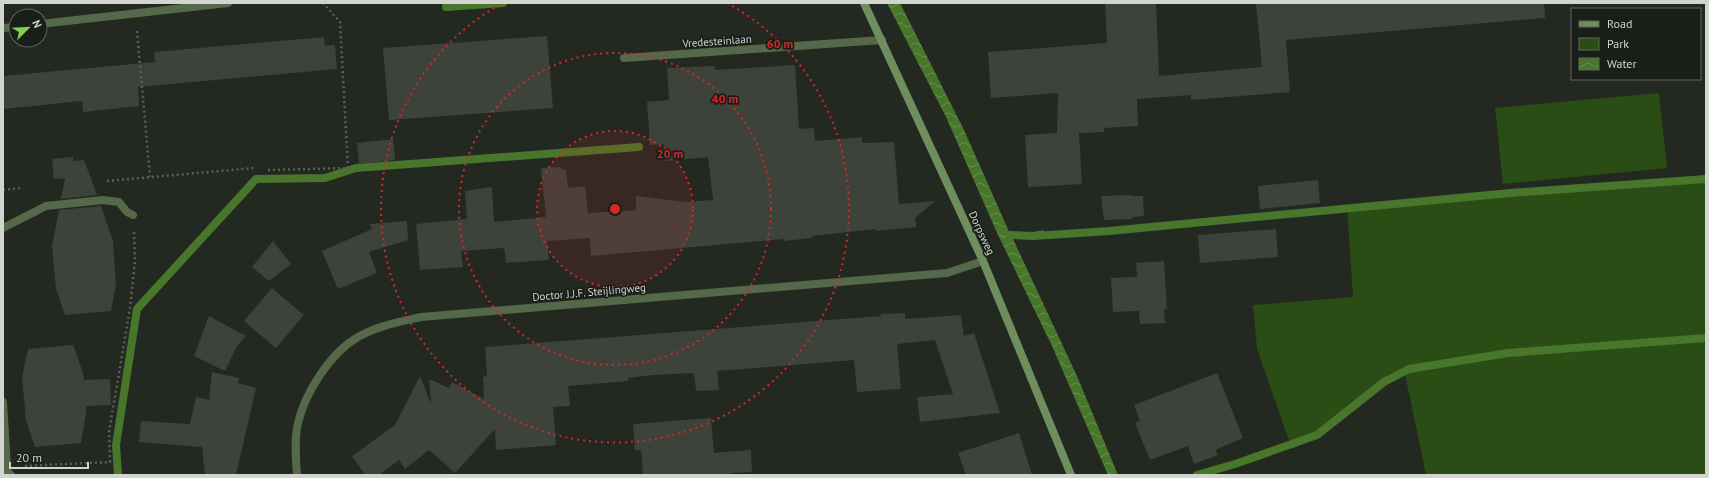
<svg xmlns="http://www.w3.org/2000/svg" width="1709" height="478" font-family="'PT Sans',sans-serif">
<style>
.green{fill:#2a4c15}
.water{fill:url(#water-waves)}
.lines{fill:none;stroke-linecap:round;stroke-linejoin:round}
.stream{stroke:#48762a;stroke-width:8}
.building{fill:#3d423b}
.path{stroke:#5c605a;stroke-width:2.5;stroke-dasharray:2 3;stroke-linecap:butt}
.street{stroke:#55694a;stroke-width:8}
.secondary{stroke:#6e8e5d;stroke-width:8}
.ring{fill:none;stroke:#d62828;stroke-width:2;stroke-dasharray:2 4}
.labels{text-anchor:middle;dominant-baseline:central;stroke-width:3.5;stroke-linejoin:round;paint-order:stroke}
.street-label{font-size:11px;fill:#d1d4cf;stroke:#1a1e18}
.centre{fill:#d62828;stroke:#1a1e18;stroke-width:2}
.ring-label{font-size:12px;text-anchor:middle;font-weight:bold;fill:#d62828;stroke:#1a1e18;stroke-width:3.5;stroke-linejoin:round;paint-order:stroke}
</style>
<defs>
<pattern id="water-waves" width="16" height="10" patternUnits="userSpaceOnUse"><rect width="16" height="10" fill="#48762a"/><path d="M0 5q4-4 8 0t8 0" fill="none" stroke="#6a8f52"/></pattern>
</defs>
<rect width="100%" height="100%" fill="#232821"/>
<g class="green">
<path d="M 1659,93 L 1667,168 L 1503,184 L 1495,108 Z"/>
<path d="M 1706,175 L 1706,475 L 1426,475 L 1405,374 L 1357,401 L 1305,443 L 1292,449 L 1257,349 L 1253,305 L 1353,297 L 1347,206 L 1668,182 Z"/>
</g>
<path class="water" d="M 887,3 L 900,3 L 964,130 L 1011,236 L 1044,230 L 1043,233 L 1013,239 L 1077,376 L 1118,475 L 1108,475 L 1052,346 L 998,235 L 946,117 Z"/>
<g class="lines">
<g class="stream">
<path d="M 446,7 L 503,3"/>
<path d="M 1010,235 L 1034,236 L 1109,231 L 1510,193 L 1706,179"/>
<path d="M 118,475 L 116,445 L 137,309 L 256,179 L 325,178 L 356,168 L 639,147"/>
<path d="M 1197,475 L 1235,464 L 1317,435 L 1384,382 L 1409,369 L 1508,353 L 1706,338"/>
</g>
</g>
<g class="building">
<path d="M 1105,3 L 1156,3 L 1159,76 L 1262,67 L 1256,3 L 1544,3 L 1545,18 L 1286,40 L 1290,92 L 1191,100 L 1191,95 L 1137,99 L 1138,126 L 1104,128 L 1104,132 L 1079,133 L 1082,184 L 1028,187 L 1025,135 L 1057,133 L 1058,93 L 991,98 L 988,52 L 1107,43 Z"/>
<path d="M 547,36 L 553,108 L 389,120 L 383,48 Z"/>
<path d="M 324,37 L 325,46 L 335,45 L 337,69 L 138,87 L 139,106 L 83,112 L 82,101 L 3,109 L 3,76 L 155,62 L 154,52 Z"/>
<path d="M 795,65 L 799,129 L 814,128 L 815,141 L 862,137 L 862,143 L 894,142 L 899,204 L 935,201 L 915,218 L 916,227 L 876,231 L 876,229 L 811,236 L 812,238 L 784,241 L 784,239 L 591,256 L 590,238 L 547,241 L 549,260 L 506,263 L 504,248 L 461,251 L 463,267 L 420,270 L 416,224 L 467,219 L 465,191 L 492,187 L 494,222 L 546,217 L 541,168 L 561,167 L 562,170 L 566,170 L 568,188 L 585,186 L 588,213 L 636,210 L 636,196 L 686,202 L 713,200 L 708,157 L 665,161 L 664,144 L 650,145 L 647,102 L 669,100 L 667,68 L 715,66 L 715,70 Z"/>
<path d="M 393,139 L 395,160 L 359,164 L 357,143 Z"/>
<path d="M 73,157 L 73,161 L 84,160 L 97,195 L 61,199 L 65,178 L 54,179 L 52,159 Z"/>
<path d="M 1318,180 L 1320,203 L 1260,209 L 1258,186 Z"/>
<path d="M 1131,195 L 1130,196 L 1143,196 L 1144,216 L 1132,217 L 1132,219 L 1104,220 L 1101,196 Z"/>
<path d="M 101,206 L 113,241 L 116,284 L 111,311 L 65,315 L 56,289 L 52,246 L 59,210 Z"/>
<path d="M 407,221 L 408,240 L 369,252 L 377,273 L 338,289 L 322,251 L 372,229 L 370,224 Z"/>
<path d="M 1276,229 L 1278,257 L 1200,263 L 1198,235 Z"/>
<path d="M 273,241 L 291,264 L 269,281 L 252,267 Z"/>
<path d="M 1164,261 L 1167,309 L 1164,309 L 1165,323 L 1140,324 L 1139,311 L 1113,312 L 1111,278 L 1137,277 L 1136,263 Z"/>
<path d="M 272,288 L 304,315 L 276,348 L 244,321 Z"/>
<path d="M 905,313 L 905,319 L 961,315 L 964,336 L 974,333 L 1000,413 L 920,422 L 917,397 L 953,394 L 935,340 L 897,344 L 901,389 L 857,392 L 854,360 L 717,371 L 719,390 L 696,391 L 694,373 L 653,375 L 628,378 L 628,381 L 568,386 L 570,406 L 553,407 L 556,445 L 496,450 L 495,429 L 455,473 L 429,450 L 405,469 L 399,460 L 379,475 L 365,475 L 352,456 L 395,425 L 420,376 L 431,404 L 429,379 L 449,388 L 452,382 L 484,399 L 483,377 L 487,376 L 485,347 L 881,316 L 881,314 Z"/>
<path d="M 209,316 L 246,336 L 237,346 L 225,371 L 194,356 Z"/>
<path d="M 73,345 L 83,373 L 84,380 L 110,379 L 111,405 L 86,406 L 86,414 L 81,443 L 35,447 L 26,420 L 22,377 L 28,349 Z"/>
<path d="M 212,372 L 239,378 L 238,383 L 256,388 L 236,475 L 205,475 L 202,447 L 139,442 L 141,421 L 190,424 L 196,397 L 209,400 Z"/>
<path d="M 1217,373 L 1243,438 L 1215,450 L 1218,455 L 1194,464 L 1188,446 L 1150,460 L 1135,423 L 1140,421 L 1134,405 Z"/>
<path d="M 711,418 L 714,453 L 751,450 L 752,472 L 732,473 L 732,475 L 643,475 L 641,450 L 635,450 L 633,424 Z"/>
<path d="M 1019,433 L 1032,475 L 966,475 L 958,453 Z"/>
</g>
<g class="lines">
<g class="path">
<path d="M 137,31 L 150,177"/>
<path d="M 268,170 L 348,168 L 340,22 L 323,3"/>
<path d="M 107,181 L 254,168"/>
<path d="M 3,190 L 23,188"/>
<path d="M 25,466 L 110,462 L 109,432 L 130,308 L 135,261 L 134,232"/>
</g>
<g class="street">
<path d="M 40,24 L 228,3"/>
<path d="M 3,28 L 16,27"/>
<path d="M 624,58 L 882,40"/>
<path d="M 3,228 L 46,206 L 103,200 L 119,202 L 127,212 L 133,215"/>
<path d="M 3,402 L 7,467 L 7,471 L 11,475"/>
<path d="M 297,475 C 296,459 294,439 298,423 C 305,393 330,353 358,337 C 377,326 399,322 421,317 L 947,273 L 983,261"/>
</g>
<path class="secondary" d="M 864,3 L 983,261 L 1071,475"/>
</g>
<circle cx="615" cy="209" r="78" fill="#d62828" fill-opacity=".12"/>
<g class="ring">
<circle cx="615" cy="209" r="78"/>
<circle cx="615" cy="209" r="156"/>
<path d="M727 3A234 234 0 1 1 503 3"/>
</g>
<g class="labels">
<g class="street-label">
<text transform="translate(717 41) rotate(-4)">Vredesteinlaan</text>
<text transform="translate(982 233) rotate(65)">Dorpsweg</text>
<text transform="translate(589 292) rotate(-5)">Doctor J.J.F. Steijlingweg</text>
</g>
</g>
<circle cx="615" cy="209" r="6" class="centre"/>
<g class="ring-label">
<text x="780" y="48">60 m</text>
<text x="725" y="103">40 m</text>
<text x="670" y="158">20 m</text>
</g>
<rect width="1709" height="478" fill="none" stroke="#d1d4cf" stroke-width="8"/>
<rect x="1571" y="8" width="130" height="72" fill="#1a1e18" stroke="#636761"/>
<rect x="1579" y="21" width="20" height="6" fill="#6e8e5d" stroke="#636761"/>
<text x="1607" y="28" font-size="12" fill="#d1d4cf">Road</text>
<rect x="1579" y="38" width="20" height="12" fill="#2a4c15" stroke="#636761"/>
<text x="1607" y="48" font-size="12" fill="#d1d4cf">Park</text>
<rect x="1579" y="58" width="20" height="12" fill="url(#water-waves)" stroke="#636761"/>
<text x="1607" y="68" font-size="12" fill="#d1d4cf">Water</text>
<g transform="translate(28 28) rotate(66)"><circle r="19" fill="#1a1e18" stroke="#636761"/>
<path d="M0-3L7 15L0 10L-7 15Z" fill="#81d050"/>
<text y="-6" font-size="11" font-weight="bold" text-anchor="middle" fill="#d1d4cf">N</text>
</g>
<path d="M10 462v6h78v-6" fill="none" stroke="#d1d4cf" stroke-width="2"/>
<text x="16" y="462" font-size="12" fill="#d1d4cf" stroke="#1a1e18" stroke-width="3" paint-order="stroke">20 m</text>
</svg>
